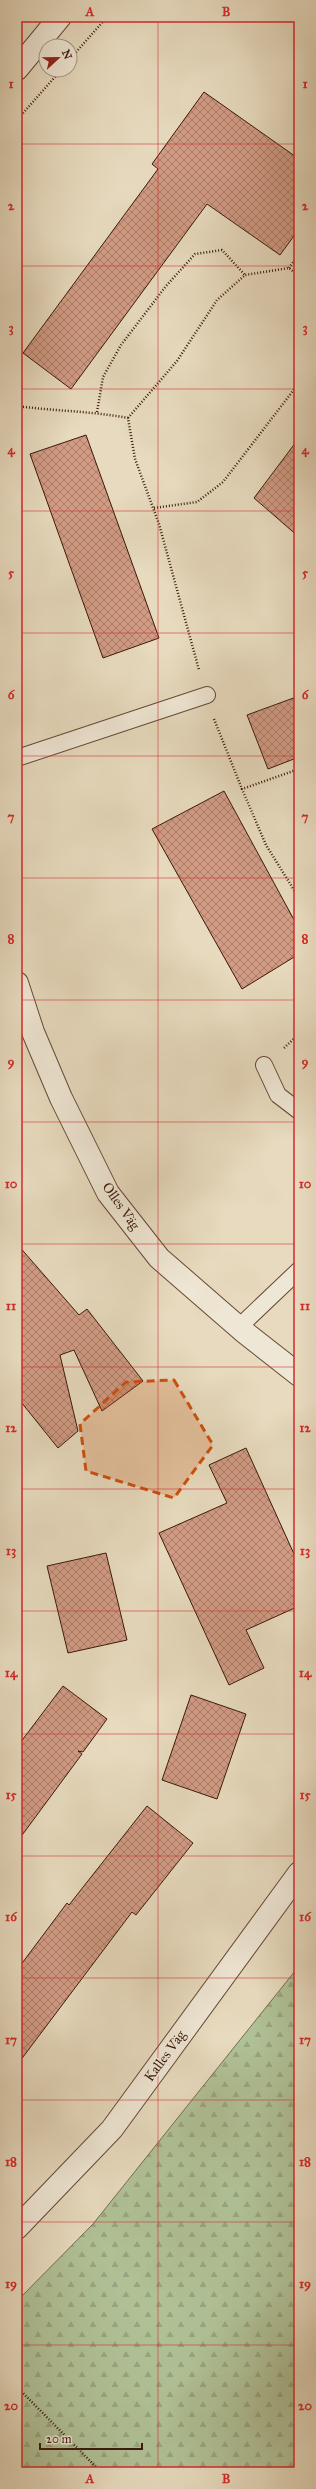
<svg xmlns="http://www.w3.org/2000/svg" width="316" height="2489" font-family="'IM FELL Great Primer',serif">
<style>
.forest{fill:url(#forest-firs);stroke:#766c51}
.building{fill:url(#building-cross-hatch);stroke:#3b180c}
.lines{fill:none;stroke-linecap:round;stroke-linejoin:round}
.service-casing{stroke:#664838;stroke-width:18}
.minor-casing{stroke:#664838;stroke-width:24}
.tertiary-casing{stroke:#664838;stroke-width:24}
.path{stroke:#3b180c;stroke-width:2.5;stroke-dasharray:1 2;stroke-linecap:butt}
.service{stroke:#efe7d5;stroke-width:16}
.minor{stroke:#efe7d5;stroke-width:22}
.tertiary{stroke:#efe7d5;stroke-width:22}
.marked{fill:#ce4f0c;fill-opacity:0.2;stroke:#ce4f0c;stroke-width:3;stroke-dasharray:8 5;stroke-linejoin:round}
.grid{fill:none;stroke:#d62828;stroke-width:1;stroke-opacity:0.55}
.labels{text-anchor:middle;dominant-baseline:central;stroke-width:3;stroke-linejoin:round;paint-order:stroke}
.street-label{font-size:14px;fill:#3b180c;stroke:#efe7d5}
.neatline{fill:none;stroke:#d62828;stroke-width:1.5}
.grid-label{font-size:13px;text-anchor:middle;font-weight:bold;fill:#d62828}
</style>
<defs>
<pattern id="forest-firs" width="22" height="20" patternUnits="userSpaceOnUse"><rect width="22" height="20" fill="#b0c196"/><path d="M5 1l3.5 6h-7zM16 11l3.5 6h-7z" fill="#98a580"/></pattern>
<pattern id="building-cross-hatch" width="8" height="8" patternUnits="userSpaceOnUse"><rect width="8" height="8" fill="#d19b84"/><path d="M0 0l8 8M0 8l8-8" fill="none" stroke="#ab7d6a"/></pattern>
</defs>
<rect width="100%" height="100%" fill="#e7dabe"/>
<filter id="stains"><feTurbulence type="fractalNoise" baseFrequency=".005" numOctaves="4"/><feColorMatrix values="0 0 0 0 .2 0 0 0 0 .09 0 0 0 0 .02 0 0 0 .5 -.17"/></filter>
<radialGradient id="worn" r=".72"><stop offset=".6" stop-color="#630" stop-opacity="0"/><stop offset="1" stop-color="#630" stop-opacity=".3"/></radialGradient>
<path class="forest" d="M 299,1966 L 299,2472 L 17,2472 L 17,2301 L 93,2224 Z"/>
<g class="building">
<path d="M 204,92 L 299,159 L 299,229 L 280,255 L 207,204 L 71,389 L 23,353 L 158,169 L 152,164 Z"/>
<path d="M 86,435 L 159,638 L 103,658 L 30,454 Z"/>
<path d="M 299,438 L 299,537 L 254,498 Z"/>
<path d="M 299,696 L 299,757 L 268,769 L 247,715 Z"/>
<path d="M 224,791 L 299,929 L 299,954 L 242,989 L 152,829 Z"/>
<path d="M 17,1244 L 79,1315 L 87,1309 L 143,1381 L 102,1411 L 74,1350 L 60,1355 L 78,1431 L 58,1448 L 17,1397 Z"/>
<path d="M 246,1448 L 299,1565 L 299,1606 L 246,1630 L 264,1668 L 229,1685 L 159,1533 L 227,1503 L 209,1465 Z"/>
<path d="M 106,1553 L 127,1640 L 68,1653 L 47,1566 Z"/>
<path d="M 63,1686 L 107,1719 L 83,1752 L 78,1751 L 82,1754 L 17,1842 L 17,1747 Z"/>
<path d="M 191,1695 L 246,1714 L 217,1799 L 162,1780 Z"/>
<path d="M 147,1806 L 193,1843 L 136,1915 L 132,1912 L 17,2065 L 17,1970 L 67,1903 L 69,1905 Z"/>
</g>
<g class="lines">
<g class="service-casing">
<g id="service">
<path d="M 17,758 L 207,695"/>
<path d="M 264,1065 L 278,1095 L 299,1111"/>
<path d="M 239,1327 L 299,1270"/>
</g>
</g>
<g class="minor-casing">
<g id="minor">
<path d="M 17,69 L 60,17"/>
<path d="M 17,983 L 33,1032 L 61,1098 L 108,1193 L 159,1258 L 243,1331 L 299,1375"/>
</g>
</g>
<g class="tertiary-casing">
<path id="tertiary" d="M 17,2228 L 112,2129 L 299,1873"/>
</g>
<g class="path">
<path d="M 296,17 L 299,23"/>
<path d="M 70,59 L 107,17"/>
<path d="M 17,120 L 61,70"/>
<path d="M 289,268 L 299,254"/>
<path d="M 17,406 C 54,411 91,411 128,418 L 135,459 L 159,524 L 199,670"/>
<path d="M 97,412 L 103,377 L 121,345 L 166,286 L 195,254 L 222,250 L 245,275"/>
<path d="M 128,418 L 177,361 L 217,300 L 245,275 L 289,268 L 299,276"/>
<path d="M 154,508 L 197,502 L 223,482 L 299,383"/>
<path d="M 214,719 L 242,789"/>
<path d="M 299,769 L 242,789 L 266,845 L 299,898"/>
<path d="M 284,1048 L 299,1034"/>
<path d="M 17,2387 L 101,2472"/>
</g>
<use href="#service" class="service"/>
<use href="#minor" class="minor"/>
<use href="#tertiary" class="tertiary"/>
</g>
<path class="marked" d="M 174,1380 L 213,1445 L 174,1498 L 86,1471 L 80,1424 L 126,1382 Z"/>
<path class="grid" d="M 158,17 L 158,2472M 17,144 L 299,144M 17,266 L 299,266M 17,389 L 299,389M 17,511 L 299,511M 17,633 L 299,633M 17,756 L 299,756M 17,878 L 299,878M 17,1000 L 299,1000M 17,1122 L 299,1122M 17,1244 L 299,1244M 17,1367 L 299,1367M 17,1489 L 299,1489M 17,1611 L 299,1611M 17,1734 L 299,1734M 17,1856 L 299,1856M 17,1978 L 299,1978M 17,2100 L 299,2100M 17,2222 L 299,2222M 17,2345 L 299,2345"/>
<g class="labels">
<g class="street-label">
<text transform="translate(121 1206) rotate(55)">Olles Väg</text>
<text transform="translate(165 2056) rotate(-54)">Kalles Väg</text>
</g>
</g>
<rect width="316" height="2489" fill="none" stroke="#e7dabe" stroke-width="44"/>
<g transform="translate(58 58) rotate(68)"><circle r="19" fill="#efe7d5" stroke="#a79485"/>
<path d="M0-3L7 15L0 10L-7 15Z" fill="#8f2418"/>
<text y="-6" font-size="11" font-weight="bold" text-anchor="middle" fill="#3b180c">N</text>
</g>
<path d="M40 2443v6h102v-6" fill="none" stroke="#3b180c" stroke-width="2"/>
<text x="46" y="2443" font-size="12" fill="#3b180c" stroke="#efe7d5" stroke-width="3" paint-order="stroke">20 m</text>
<rect x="22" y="22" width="272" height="2445" class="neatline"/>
<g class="grid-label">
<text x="90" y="16">A</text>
<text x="226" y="16">B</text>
<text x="11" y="88">1</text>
<text x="305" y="88">1</text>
<text x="11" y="210">2</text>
<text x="305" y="210">2</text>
<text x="11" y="332">3</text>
<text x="305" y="332">3</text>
<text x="11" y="454">4</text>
<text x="305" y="454">4</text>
<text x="11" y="577">5</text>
<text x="305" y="577">5</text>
<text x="11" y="699">6</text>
<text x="305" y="699">6</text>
<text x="11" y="821">7</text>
<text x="305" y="821">7</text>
<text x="11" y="943">8</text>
<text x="305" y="943">8</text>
<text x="11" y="1066">9</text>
<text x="305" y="1066">9</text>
<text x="11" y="1188">10</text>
<text x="305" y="1188">10</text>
<text x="11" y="1310">11</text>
<text x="305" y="1310">11</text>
<text x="11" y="1432">12</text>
<text x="305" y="1432">12</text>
<text x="11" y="1555">13</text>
<text x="305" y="1555">13</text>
<text x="11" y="1677">14</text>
<text x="305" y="1677">14</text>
<text x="11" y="1799">15</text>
<text x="305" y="1799">15</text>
<text x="11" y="1921">16</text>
<text x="305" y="1921">16</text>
<text x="11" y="2044">17</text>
<text x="305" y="2044">17</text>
<text x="11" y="2166">18</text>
<text x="305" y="2166">18</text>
<text x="11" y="2288">19</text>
<text x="305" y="2288">19</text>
<text x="11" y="2410">20</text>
<text x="305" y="2410">20</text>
<text x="90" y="2483">A</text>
<text x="226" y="2483">B</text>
</g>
<rect width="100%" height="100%" filter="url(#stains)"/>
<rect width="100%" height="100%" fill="url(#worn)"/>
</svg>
